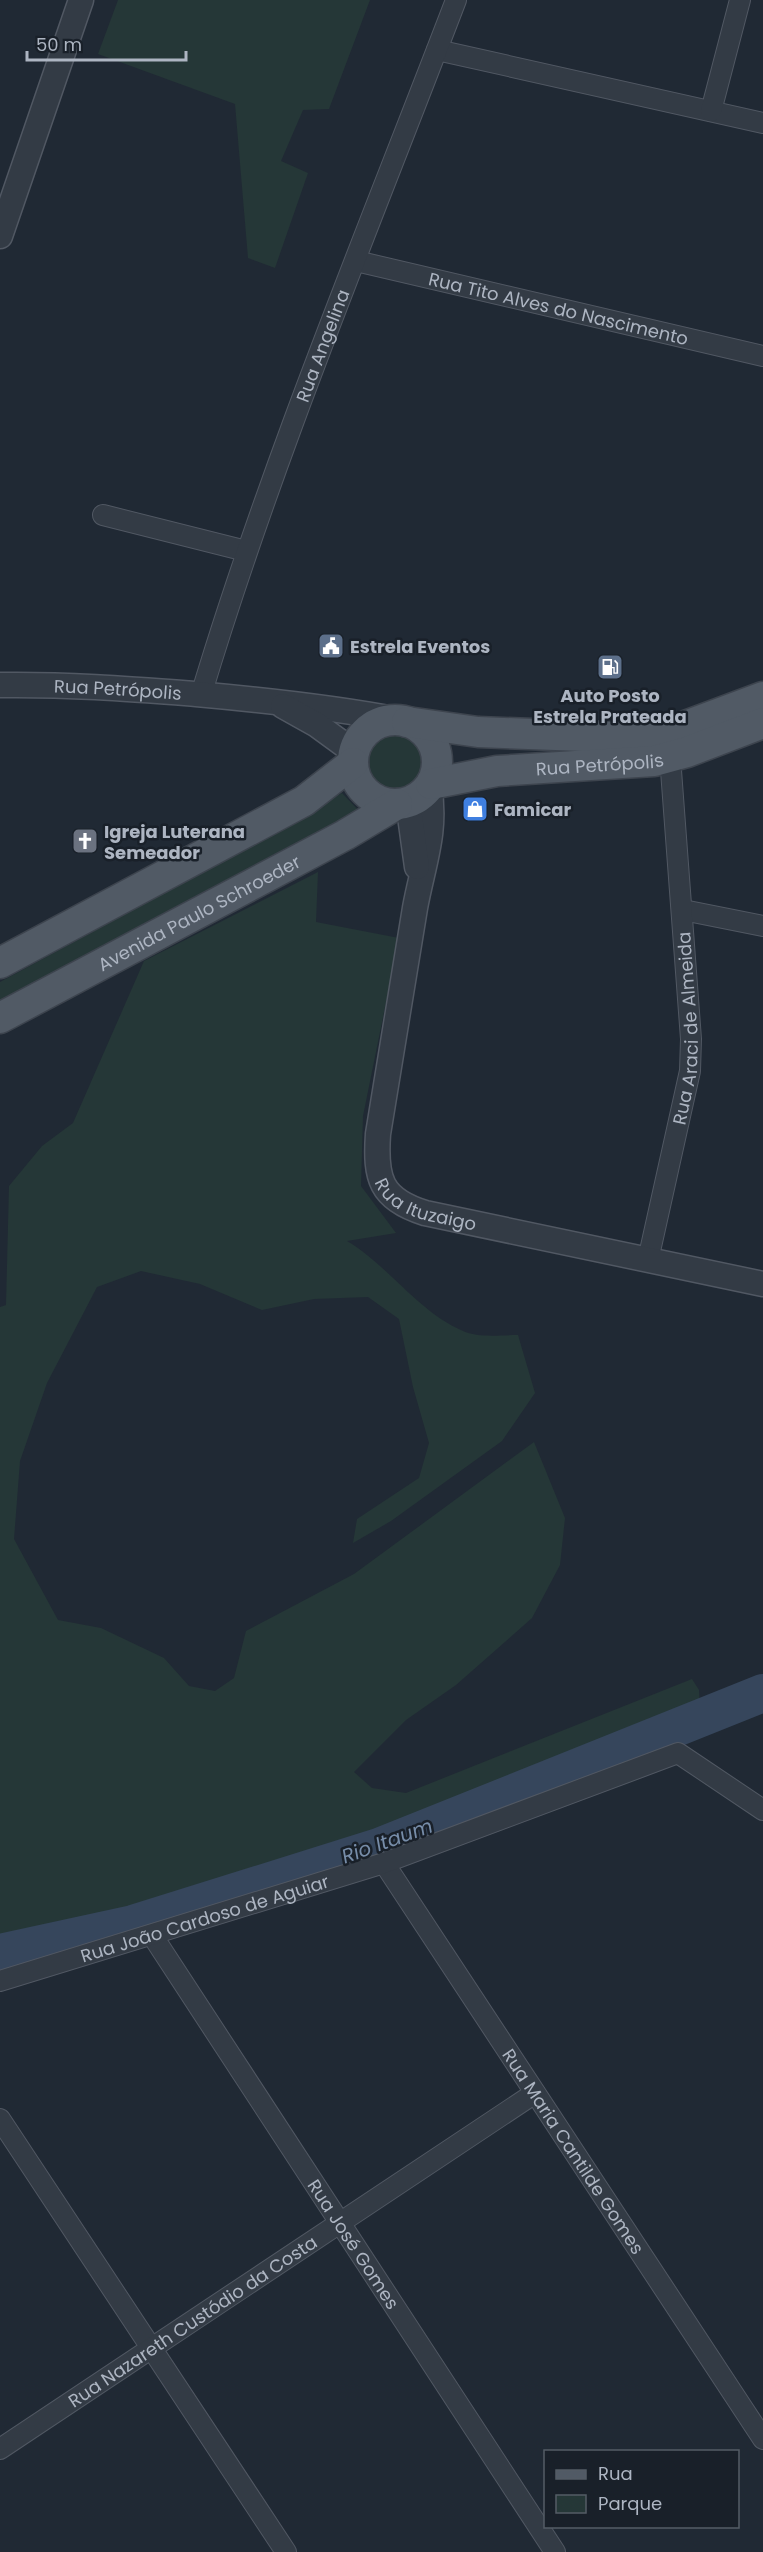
<svg xmlns="http://www.w3.org/2000/svg" width="763" height="2552" font-family="Poppins,sans-serif">
<style>
.green{fill:#253737}
.lines{fill:none;stroke-linecap:round;stroke-linejoin:round}
.river{stroke:#36465c;stroke-width:38}
.minor-casing{stroke:#515863;stroke-width:22}
.tertiary-casing{stroke:#515863;stroke-width:27}
.primary-casing{stroke:#3d444e;stroke-width:33}
.minor{stroke:#333b45;stroke-width:20}
.tertiary{stroke:#333b45;stroke-width:24}
.primary{stroke:#515a65;stroke-width:30}
.labels{text-anchor:middle;dominant-baseline:central;stroke-width:5;stroke-linejoin:round;paint-order:stroke}
.street-label{font-size:18px;fill:#adb5c2;stroke:#192029}
.poi-label{font-size:18px;font-weight:bold;fill:#adb5c2;stroke:#192029;text-anchor:start}
.water-label{font-size:20px;font-style:italic;fill:#778da9;stroke:#192029}
</style>
<rect width="100%" height="100%" fill="#202934"/>
<g class="green">
<path d="M 118,0 L 370,0 L 329,109 L 303,110 L 281,161 L 308,173 L 275,268 L 248,258 L 235,104 L 98,54 Z"/>
<circle cx="395" cy="763" r="28"/>
<path d="M 342,793 L 361,813 L 284,849 L 0,1000 L 0,982 L 275,833 Z"/>
<path d="M 318,872 L 316,922 L 399,938 L 363,1116 L 361,1186 L 396,1233 L 347,1241 C 389,1266 417,1311 463,1331 C 477,1338 502,1335 518,1335 L 535,1393 L 502,1441 L 391,1521 L 353,1543 L 357,1519 L 419,1478 L 429,1443 L 413,1387 L 399,1319 L 368,1297 L 314,1299 L 262,1310 L 200,1284 L 141,1271 L 97,1287 L 47,1383 L 20,1461 L 14,1539 L 58,1620 L 101,1628 L 164,1658 L 189,1686 L 215,1691 L 234,1678 L 246,1631 L 354,1574 L 534,1442 L 565,1518 L 560,1565 L 532,1618 L 456,1685 L 406,1720 L 354,1772 L 372,1788 L 406,1793 L 692,1679 L 699,1690 L 700,1708 L 377,1839 L 167,1904 L 0,1947 L 0,1307 L 6,1305 L 9,1186 L 42,1146 L 73,1123 L 144,961 Z"/>
</g>
<g class="lines">
<path class="river" d="M 0,1953 L 133,1924 L 379,1847 L 763,1693"/>
<g class="minor-casing">
<g id="minor">
<path d="M 437,50 L 763,123"/>
<path d="M 711,111 L 740,0"/>
<path id="s1" d="M 356,261 L 763,356"/>
<path d="M 103,515 L 246,551"/>
<path id="s2" d="M 201,695 C 272,459 368,230 456,0"/>
<path d="M 683,910 L 763,926"/>
<path id="s3" d="M 648,1260 L 690,1071 L 691,1039 L 670,757"/>
<path id="s4" d="M 384,1863 L 763,2439"/>
<path id="s5" d="M 152,1935 L 555,2552"/>
<path id="s6" d="M 0,1981 L 384,1863 L 678,1753 L 763,1810"/>
<path d="M 0,2119 L 286,2552"/>
<path id="s7" d="M 0,2449 L 535,2093"/>
</g>
</g>
<g class="tertiary-casing">
<g id="tertiary">
<path d="M 0,236 L 81,0"/>
<path id="s8" d="M 0,685 C 66,684 130,689 196,694 C 264,700 331,707 399,720"/>
<path d="M 283,706 L 317,725 L 354,752"/>
<path id="s9" d="M 429,786 C 437,832 423,864 415,908 C 403,983 391,1058 378,1134 C 375,1178 380,1199 425,1213 L 763,1284"/>
<path d="M 408,802 L 417,867"/>
</g>
</g>
<g class="primary-casing">
<g id="primary">
<circle cx="395" cy="762" r="42"/>
<path d="M 407,722 L 478,732 L 637,738 L 672,731 L 763,697"/>
<path id="s10" d="M 431,784 L 497,771 L 654,761 L 687,752 L 763,723"/>
<path d="M 0,963 L 304,801 L 353,763"/>
<path id="s11" d="M 0,1018 L 345,835 L 397,804"/>
</g>
</g>
<use href="#minor" class="minor"/>
<use href="#tertiary" class="tertiary"/>
<use href="#primary" class="primary"/>
</g>
<defs>
<g id="civic-square" transform="scale(1.35)"><rect x="-9" y="-9" width="18" height="18" rx="4" fill="#5c6f8a" stroke="#192029"/><path d="M-.6-6.5H3V-4.5H.6V-3L4-1V1h2V6H-6V1h2V-1L-.6-3ZM-1.2 2.5V6h2.4V2.5Z" fill="#fff"/></g>
<g id="fuel-square" transform="scale(1.35)"><rect x="-9" y="-9" width="18" height="18" rx="4" fill="#5c6f8a" stroke="#192029"/><path d="M-5.5-6h7V0h2V4h1.3V-2.5L3-4.5l.8-.8L6-3V5H2.5V1h-1V6h-7ZM-4.2-4.7v3.2H.2V-4.7Z" fill="#fff"/></g>
<g id="shop-square" transform="scale(1.35)"><rect x="-9" y="-9" width="18" height="18" rx="4" fill="#3f7fe0" stroke="#192029"/><path d="M-5-2.5h2.3a2.7 3.5 0 0 1 5.4 0H5L5.5 6h-11ZM-1.5-2.5h3a1.5 2.3 0 0 0-3 0Z" fill="#fff"/></g>
<g id="church-square" transform="scale(1.35)"><rect x="-9" y="-9" width="18" height="18" rx="4" fill="#6b7280" stroke="#192029"/><path d="M-1.2-6h2.4v3.5h3.3v2.4h-3.3V6h-2.4V-.1h-3.3v-2.4h3.3Z" fill="#fff"/></g>
</defs>
<g fill-rule="evenodd">
<use href="#civic-square" x="331" y="646"/>
<use href="#fuel-square" x="610" y="667"/>
<use href="#shop-square" x="475" y="809"/>
<use href="#church-square" x="85" y="841"/>
</g>
<g class="labels">
<g class="street-label">
<text stroke="none"><textPath href="#s1" startOffset="208">Rua Tito Alves do Nascimento</textPath></text>
<text stroke="none"><textPath href="#s2" startOffset="370">Rua Angelina</textPath></text>
<text stroke="none"><textPath href="#s8" startOffset="118">Rua Petrópolis</textPath></text>
<text stroke="none"><textPath href="#s10" startOffset="170">Rua Petrópolis</textPath></text>
<text stroke="none"><textPath href="#s11" startOffset="225">Avenida Paulo Schroeder</textPath></text>
<text stroke="none"><textPath href="#s3" startOffset="236">Rua Araci de Almeida</textPath></text>
<text stroke="none"><textPath href="#s9" startOffset="453">Rua Ituzaigo</textPath></text>
<text stroke="none"><textPath href="#s6" startOffset="214">Rua João Cardoso de Aguiar</textPath></text>
<text stroke="none"><textPath href="#s4" startOffset="345">Rua Maria Cantilde Gomes</textPath></text>
<text stroke="none"><textPath href="#s5" startOffset="369">Rua José Gomes</textPath></text>
<text stroke="none"><textPath href="#s7" startOffset="231">Rua Nazareth Custódio da Costa</textPath></text>
</g>
<g class="poi-label">
<text x="350" y="646">Estrela Eventos</text>
<text x="610" y="695" text-anchor="middle">Auto Posto<tspan x="610" dy="21">Estrela Prateada</tspan></text>
<text x="494" y="809">Famicar</text>
<text x="104" y="831">Igreja Luterana<tspan x="104" dy="21">Semeador</tspan></text>
</g>
<g class="water-label">
<text transform="translate(387 1841) rotate(-20)">Rio Itaum</text>
</g>
</g>
<rect x="544" y="2450" width="195" height="78" fill="#192029" stroke="#545c66" stroke-width="1.5"/>
<rect x="556" y="2470" width="30" height="9" fill="#515a65" stroke="#545c66" stroke-width="1.5"/>
<text x="598" y="2480" font-size="18" fill="#adb5c2">Rua</text>
<rect x="556" y="2495" width="30" height="18" fill="#253737" stroke="#545c66" stroke-width="1.5"/>
<text x="598" y="2510" font-size="18" fill="#adb5c2">Parque</text>
<path d="M27 51v9h159v-9" fill="none" stroke="#adb5c2" stroke-width="3"/>
<text x="36" y="51" font-size="18" fill="#adb5c2" stroke="#192029" stroke-width="4.5" paint-order="stroke">50 m</text>
</svg>
